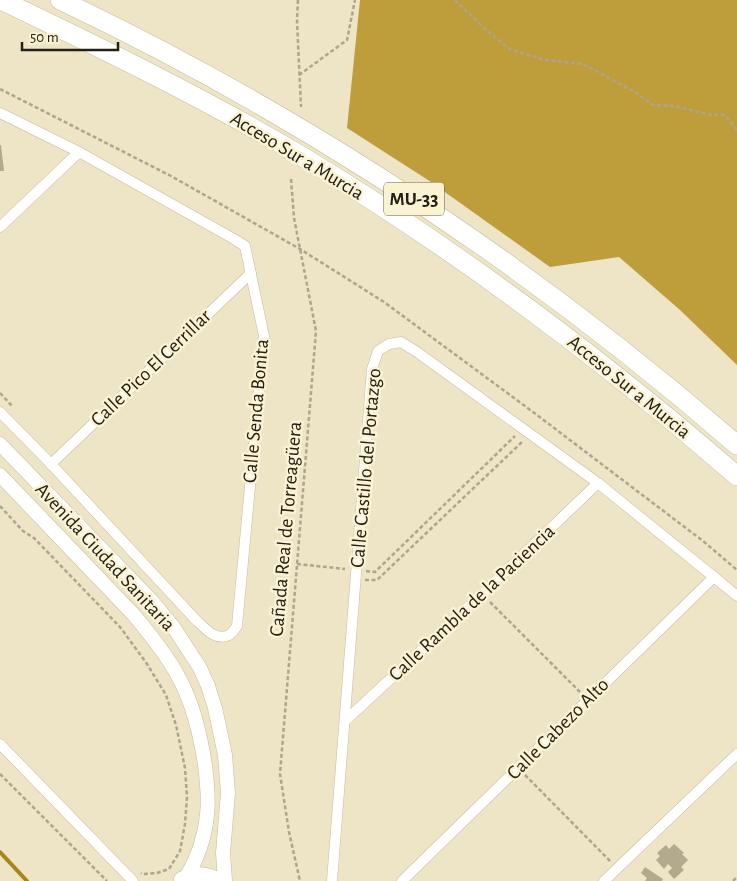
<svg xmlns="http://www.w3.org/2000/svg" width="737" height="881" font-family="'Alegreya Sans',sans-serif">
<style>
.forest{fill:#be9e3b}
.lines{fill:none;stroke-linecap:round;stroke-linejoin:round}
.stream{stroke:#a5861a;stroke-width:4}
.building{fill:#b3a98c}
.street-casing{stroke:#c6bc9f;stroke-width:11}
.secondary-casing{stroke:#c6bc9f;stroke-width:15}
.highway-casing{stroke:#c6bc9f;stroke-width:20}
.path{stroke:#ada58d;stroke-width:2.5;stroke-dasharray:4 2.5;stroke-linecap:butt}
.street{stroke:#fff;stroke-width:10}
.secondary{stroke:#fff;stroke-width:14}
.highway{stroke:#fff;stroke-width:19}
.labels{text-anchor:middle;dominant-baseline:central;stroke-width:5;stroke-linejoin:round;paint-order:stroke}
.shield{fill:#fbf1d3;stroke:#645f4e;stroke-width:1}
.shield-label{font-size:19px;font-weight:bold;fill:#232015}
.street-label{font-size:20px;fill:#232015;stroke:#fbf1d3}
</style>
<rect width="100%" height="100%" fill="#eee4c6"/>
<path class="forest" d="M 360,0 L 737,0 L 737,365 L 680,310 L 619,257 L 550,267 L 428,180 L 347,128 Z"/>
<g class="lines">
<path class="stream" d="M 0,852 L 27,881"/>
</g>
<g class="building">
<path d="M 0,145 L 1,145 L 4,171 L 0,171 Z"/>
<path d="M 674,844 L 684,853 L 682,854 L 688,860 L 681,867 L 684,870 L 674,879 L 668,872 L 672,868 L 668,864 L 664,869 L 656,860 L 660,856 L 657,853 L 666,845 L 669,849 Z"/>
<path d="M 645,867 L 663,879 L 662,881 L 645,881 L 647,878 L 641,873 Z"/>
</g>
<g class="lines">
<g class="street-casing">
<g id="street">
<path d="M 0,113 L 79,152 L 234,239 L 245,246 L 264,336 L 237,626 C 235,629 232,633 229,635 C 215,642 204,627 195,619 L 51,464 L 0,412"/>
<path d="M 0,227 L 79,152"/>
<path d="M 51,464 L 251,273"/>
<path d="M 345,721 L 482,594 L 598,483"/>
<path d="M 0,744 L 133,881"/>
<path d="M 332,881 L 372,369 L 378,351 L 389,344 L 401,342 L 417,352 L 598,483 L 714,577 L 737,596"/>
<path d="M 402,881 L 714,577"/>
<path d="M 604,881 L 737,754"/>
</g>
</g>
<g class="secondary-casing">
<g id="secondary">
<path d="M 0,444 L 151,600 L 174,628 L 200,668 L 208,686 L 215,708 L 225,755 L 228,793 L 223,853 L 225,881"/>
<path d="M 0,475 L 134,615 C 150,634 165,653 177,674 C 193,703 200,733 205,765 C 207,781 209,799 207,815 C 205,837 198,857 187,876"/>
<path d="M 181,879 C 195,872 208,873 221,881"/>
</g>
</g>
<g class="highway-casing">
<g id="highway">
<path d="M 1,0 C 103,49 206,99 303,157 C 457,250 601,358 737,476"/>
<path d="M 60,0 C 306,117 532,267 737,445"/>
</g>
</g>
<g class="path">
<path d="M 298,0 L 297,21 L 301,107"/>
<path d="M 455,0 L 486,30 L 511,50 L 546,60 L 583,64 L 635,92 L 653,105 L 674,106 L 711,115 L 725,115 L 737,130"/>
<path d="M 299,75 L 347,40 L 355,0"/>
<path d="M 0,89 L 171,176 L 300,249 L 384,302 L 533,412 L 703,541 L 737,570"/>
<path d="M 291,179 L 294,218 L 316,331 L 280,774 L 289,832 L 300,881"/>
<path d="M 0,393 L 13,407"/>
<path d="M 0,506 L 23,531 L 34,538 L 120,627 L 147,664 L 166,695 L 176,725 L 185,768 L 187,797 L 185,824 L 180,851 L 169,869 L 157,873 L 143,874 L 141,873"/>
<path d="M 297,564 L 345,569"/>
<path d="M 366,571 L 375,572 L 515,436"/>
<path d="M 365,580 L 377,580 L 522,442"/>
<path d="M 490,602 L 580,692"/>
<path d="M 0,774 L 107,881"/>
<path d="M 525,775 L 611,862"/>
<path d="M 733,881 L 737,877"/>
</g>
<use href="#street" class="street"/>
<use href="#secondary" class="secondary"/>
<use href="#highway" class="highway"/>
</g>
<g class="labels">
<rect class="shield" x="384" y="182.5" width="60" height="33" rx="4"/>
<g class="shield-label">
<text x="414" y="199">MU-33</text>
</g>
<g class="street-label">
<text transform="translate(297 156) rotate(31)">Acceso Sur a Murcia</text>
<text transform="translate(151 368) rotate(-44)">Calle Pico El Cerrillar</text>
<text transform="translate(629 387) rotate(39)">Acceso Sur a Murcia</text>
<text transform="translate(256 411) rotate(-85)">Calle Senda Bonita</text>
<text transform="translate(366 468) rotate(-85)">Calle Castillo del Portazgo</text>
<text transform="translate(286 529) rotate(-85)">Cañada Real de Torreagüera</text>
<text transform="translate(105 557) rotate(47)">Avenida Ciudad Sanitaria</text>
<text transform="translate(472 603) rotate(-43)">Calle Rambla de la Paciencia</text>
<text transform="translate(558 729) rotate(-45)">Calle Cabezo Alto</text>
</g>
</g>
<path d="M22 42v8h96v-8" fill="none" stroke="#232015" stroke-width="2.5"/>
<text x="30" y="42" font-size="15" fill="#232015" stroke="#fbf1d3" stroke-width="4" paint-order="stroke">50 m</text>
</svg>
